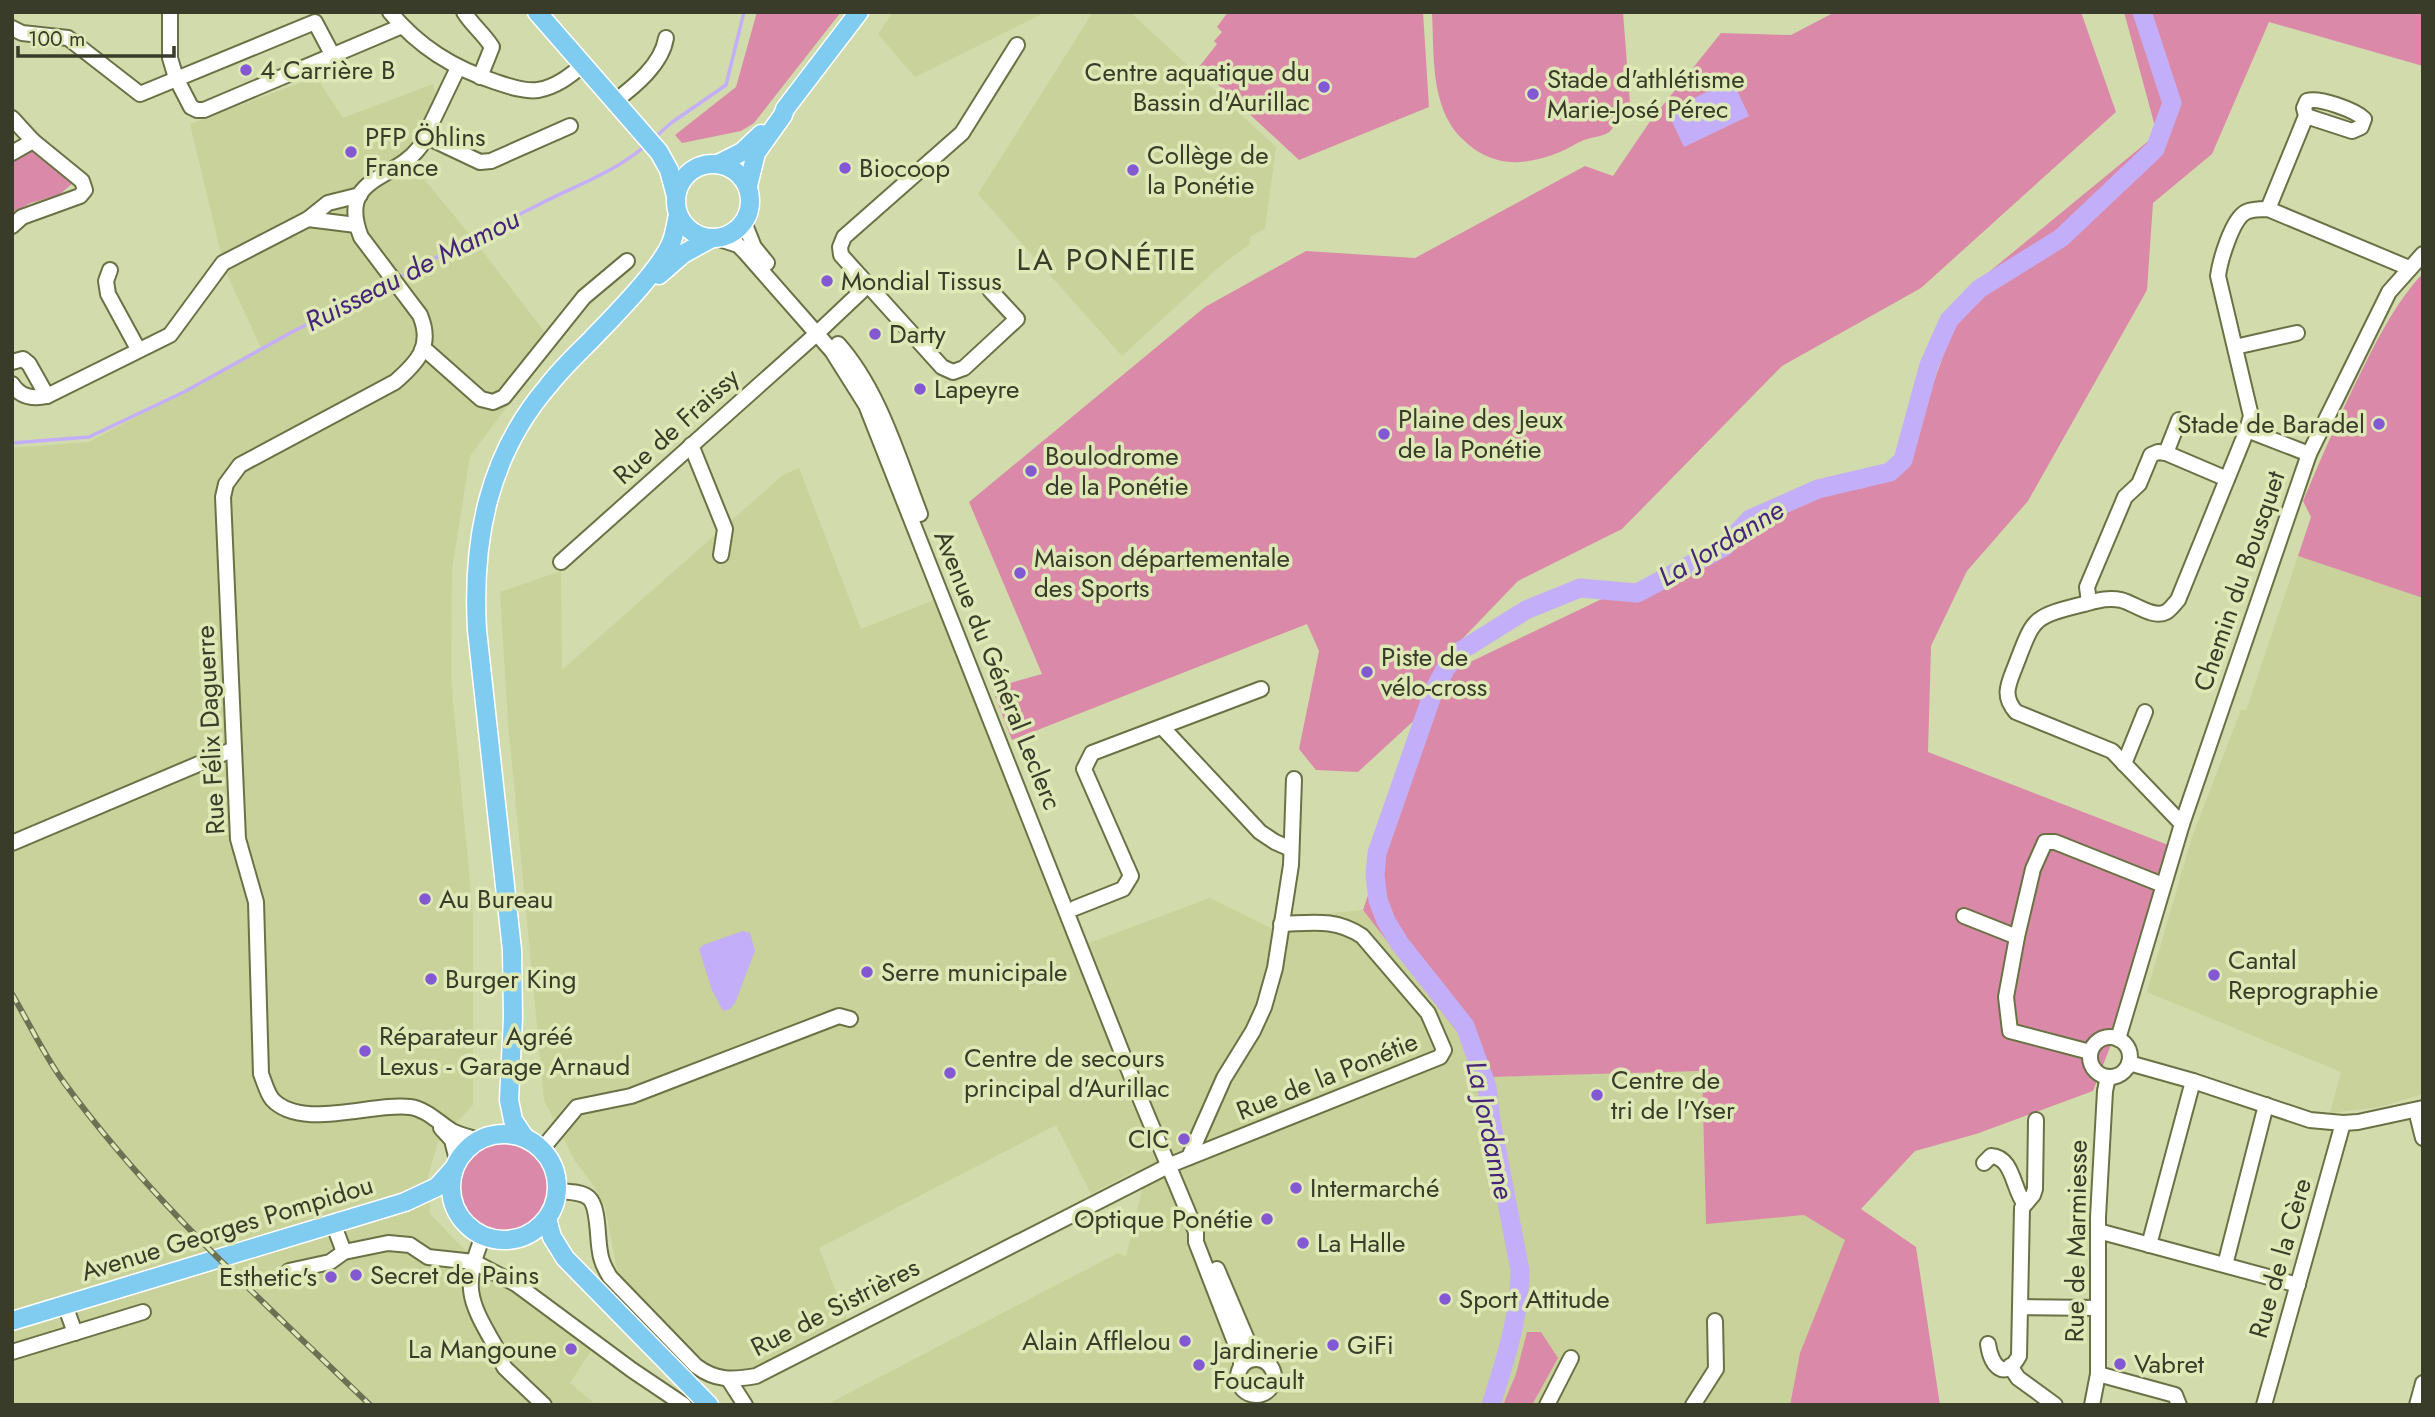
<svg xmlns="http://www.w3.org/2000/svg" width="2435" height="1417" font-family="Jost,sans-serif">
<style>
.built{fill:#c8d29a}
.green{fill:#da8aa8}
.water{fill:#c3aff9}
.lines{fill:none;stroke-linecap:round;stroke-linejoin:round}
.stream{stroke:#c3aff9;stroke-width:3.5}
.river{stroke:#c3aff9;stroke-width:19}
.minor-casing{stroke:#6a7245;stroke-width:18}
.major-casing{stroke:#fff;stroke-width:21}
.minor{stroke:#fff;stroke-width:14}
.major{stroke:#80ccf1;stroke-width:18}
.rail-casing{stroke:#6c7154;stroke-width:6}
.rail{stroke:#dfe8b7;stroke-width:3.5;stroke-dasharray:10;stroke-linecap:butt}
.poi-dot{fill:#8359d3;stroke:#dfe8b7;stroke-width:2.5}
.labels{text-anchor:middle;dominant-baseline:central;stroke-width:7;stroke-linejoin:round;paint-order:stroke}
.poi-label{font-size:26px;fill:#393c28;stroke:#dfe8b7;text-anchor:start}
.street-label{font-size:26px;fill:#393c28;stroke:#dfe8b7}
.water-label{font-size:28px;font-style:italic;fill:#452578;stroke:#dfe8b7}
.quarter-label{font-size:30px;letter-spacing:2px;fill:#393c28;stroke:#dfe8b7}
</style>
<rect width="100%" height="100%" fill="#d2dbab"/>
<g class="built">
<path d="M 893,12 L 1046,12 L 915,77 L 878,34 Z"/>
<path d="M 1093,12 L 1130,12 L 1276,147 L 1265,228 L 1250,237 L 1250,244 L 1220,266 L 1122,356 L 978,194 Z"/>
<path d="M 316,77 L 343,118 L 433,84 L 439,105 L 414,167 L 466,230 L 554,344 L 470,456 L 452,569 L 451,679 L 473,916 L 473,1105 L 438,1142 L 428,1176 L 430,1214 L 463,1248 L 594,1346 L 570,1383 L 596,1405 L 12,1405 L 12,448 L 89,442 L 262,350 L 225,270 L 190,124 Z"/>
<path d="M 799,468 L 861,629 L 934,600 L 1073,949 L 1210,898 L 1275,930 L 1291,917 L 1363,910 L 1492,1077 L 1702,1071 L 1706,1223 L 1804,1215 L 1845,1240 L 1800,1353 L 1790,1405 L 826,1405 L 1118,1253 L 1126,1257 L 1143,1186 L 1135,1171 L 1091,1194 L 1056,1125 L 819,1248 L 847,1320 L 723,1383 L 701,1358 L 618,1275 L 605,1207 L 594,1186 L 575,1161 L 544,1100 L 508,722 L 500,592 L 561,571 L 562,670 L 783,475 Z"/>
<path d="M 2298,556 L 2423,598 L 2423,1094 L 2379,1107 L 2330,1113 L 2341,1072 L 2147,992 L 2192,837 L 2241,710 L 2246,711 Z"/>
</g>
<g class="green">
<path d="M 757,12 L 841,12 L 754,123 L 741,131 L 682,143 L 675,135 L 736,87 Z"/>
<path d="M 1228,12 L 1423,12 L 1429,107 L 1299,160 L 1199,67 L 1217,44 L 1214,41 L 1222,32 L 1217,27 Z"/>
<path d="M 1432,12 L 1623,12 L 1630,104 L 1625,112 L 1615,119 C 1614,138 1597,135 1584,140 C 1576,143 1568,149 1560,152 C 1530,164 1502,168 1474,149 C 1464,141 1455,133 1449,122 C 1431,89 1434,49 1432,12 Z"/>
<path d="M 1835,12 L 2081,12 L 2116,112 L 1921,288 L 1782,366 L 1622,529 L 1518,581 L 1442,660 L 1421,714 L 1358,772 L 1316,770 L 1299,749 L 1319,651 L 1307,624 L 1012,740 L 992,688 L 1042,674 L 969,502 L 1205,307 L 1306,251 L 1415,258 L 1585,166 L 1613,176 L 1651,120 L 1721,33 L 1791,35 Z"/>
<path d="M 2124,12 L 2423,12 L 2423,66 L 2269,22 L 2212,154 L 2153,203 L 2147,290 L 2028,501 L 1967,571 L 1931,646 L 1928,752 L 2171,846 L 2116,1032 L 2093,1091 L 1976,1134 L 1915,1151 L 1861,1209 L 1916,1247 L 1940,1405 L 1790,1405 L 1800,1353 L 1845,1240 L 1804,1215 L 1706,1224 L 1702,1071 L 1492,1077 L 1363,910 L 1443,675 L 1608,596 L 1643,594 L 1724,552 L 1753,520 L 1801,499 L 1864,488 L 1904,464 L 1967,290 L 2157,134 Z"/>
<path d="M 37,150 L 69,176 L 73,183 L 59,195 L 31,203 L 12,213 L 12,160 L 22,152 Z"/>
<path d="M 2423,273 L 2423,598 L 2298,556 L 2311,517 L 2303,501 C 2322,456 2341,412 2363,368 C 2380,334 2397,301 2423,273 Z"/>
<circle cx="504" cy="1187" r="46"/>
<path d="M 1527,1332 L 1541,1332 L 1558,1358 L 1532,1405 L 1503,1405 L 1516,1374 Z"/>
</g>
<g class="water">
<path d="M 1732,80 L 1749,116 L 1684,147 L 1667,111 Z"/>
<path d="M 743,931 L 750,933 L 755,951 L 735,1003 L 730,1009 L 723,1011 L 712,990 L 699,949 L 703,945 Z"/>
</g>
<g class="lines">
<g class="stream">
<path d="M 653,139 L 671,123 L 726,85 L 744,12"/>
<path d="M 396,279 C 444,253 492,228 540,204 C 575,186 615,172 645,146"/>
<path d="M 12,443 L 89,437 L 184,392 L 292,332 L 389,283"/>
</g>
<path class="river" d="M 1491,1405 C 1505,1361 1520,1316 1520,1270 L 1491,1120 L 1487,1087 L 1465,1026 L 1400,944 L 1386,921 L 1378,900 L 1375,875 L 1377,853 L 1434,690 L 1446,668 L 1462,650 L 1526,610 L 1580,588 L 1637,593 L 1724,547 L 1750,519 L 1818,489 L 1890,472 L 1903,460 L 1929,365 L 1949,320 L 1979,289 L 2061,238 L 2155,149 L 2172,103 L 2142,12"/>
<g class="minor-casing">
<g id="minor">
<path d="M 170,12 L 170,58 L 176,78 L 191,107 L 197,110 L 204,110 L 402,26"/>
<path d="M 390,12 C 419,47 453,68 496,82 C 508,86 525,92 538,90 C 556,87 570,76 584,64"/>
<path d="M 464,12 C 472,25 484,34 492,47 L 480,77"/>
<path d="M 12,28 L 22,33 L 68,38 L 140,94 L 315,22 L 333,56"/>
<path d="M 458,68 C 448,88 439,108 429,128 C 426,134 424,142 419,148 C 394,181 337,176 361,237 L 420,315 C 433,346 418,362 395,382 L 240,465 L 226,484 L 223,497 L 238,839 L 256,902 L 261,1074 C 264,1081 267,1093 272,1099 C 301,1131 373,1102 410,1107 C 426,1109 439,1123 452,1131 C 460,1135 469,1137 478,1140"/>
<path d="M 615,101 C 635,86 662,64 666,38"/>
<path d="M 12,118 L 33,141 L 82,181 L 85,190 L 80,196 L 22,217 L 12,226"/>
<path d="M 425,136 L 480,162 L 491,161 L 570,126"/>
<path d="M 12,153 L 33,141"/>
<path d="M 2268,209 L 2306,116 L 2304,108 L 2307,101 C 2319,97 2355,110 2364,119 L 2361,127 L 2352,131 L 2306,116"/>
<path d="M 308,219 L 356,225"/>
<path d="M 744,222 L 754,247 L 767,263"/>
<path d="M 716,238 L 738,245 L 745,252 L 832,351 L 866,405 L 1128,1068 C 1150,1124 1174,1177 1196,1232 L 1196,1242 L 1241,1358 L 1241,1366"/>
<path d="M 110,270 L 106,281 L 108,294 L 138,349"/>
<path d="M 990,290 L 1017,319 L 964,368 L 953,372 L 942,367 L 841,255 L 840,247 L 844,237 L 962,133 L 1017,45"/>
<path d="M 838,344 C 879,390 898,457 920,514"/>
<path d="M 2235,347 L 2297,333"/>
<path d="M 422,350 L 428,352 L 481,399 L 493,402 L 504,397 L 584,297 L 627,261"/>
<path d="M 12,362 L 23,359 L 29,364 L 47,396"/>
<path d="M 12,384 C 20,397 32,399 47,396 L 170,335 L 223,263 L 308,219 L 328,203 L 360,195"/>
<path d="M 2247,430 L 2309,454"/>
<path d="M 691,445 L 725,529 L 721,555"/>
<path d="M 2166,453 L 2179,420"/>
<path d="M 561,562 L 813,337 L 868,285"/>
<path d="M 2089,602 L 2087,587 L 2125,497 L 2139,484 L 2151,455 L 2158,452 L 2166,453 L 2227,479"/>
<path d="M 1162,727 L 1260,832 L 1275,842 L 1291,849"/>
<path d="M 2124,764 L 2145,712"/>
<path d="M 2182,824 L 2112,751 L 2016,712 C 2002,696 2008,685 2015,667 C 2034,618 2031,617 2084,604 C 2096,601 2108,597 2121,600 C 2134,603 2153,619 2166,612 C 2170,610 2175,603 2178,600 L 2247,430 L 2251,416 L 2218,276 C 2220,261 2232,219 2246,212 C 2252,209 2262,209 2268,209 L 2409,268"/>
<path d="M 12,843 L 234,749"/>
<path d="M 1075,908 L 1123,889 L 1131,876 L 1084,769 L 1092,753 L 1261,689"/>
<path d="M 1964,916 L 2017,937"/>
<circle cx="2110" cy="1057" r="20"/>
<path d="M 2118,1039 L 2182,824 L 2309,454 L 2389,292 L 2423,254"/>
<path d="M 2090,1052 L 2010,1031 L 2006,997 L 2017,937 L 2033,869 L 2045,842 L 2055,842 L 2163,885"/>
<path d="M 2129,1063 L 2193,1081 L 2310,1120 L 2343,1123 L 2358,1122 L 2423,1108"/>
<path d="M 2416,1110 L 2423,1138"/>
<path d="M 441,1128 L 452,1140 L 457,1160"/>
<path d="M 542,1149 L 577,1107 L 631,1096 L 839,1016 L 850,1019"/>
<path d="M 1189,1157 L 1224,1078 L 1253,1031 L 1264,1007 L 1275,968 L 1291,865 L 1294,779"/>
<path d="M 1984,1163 L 1991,1156 C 2013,1157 2013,1189 2024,1203"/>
<path d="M 557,1191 C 567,1192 581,1191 589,1198 C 599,1207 597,1238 600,1252 C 601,1261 605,1269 610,1277 L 696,1366 C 716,1381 733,1380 756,1376 L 1170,1165 L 1440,1057 L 1444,1050 L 1428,1013 L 1362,936 C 1335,918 1312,923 1281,924"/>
<path d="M 333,1223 L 344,1252"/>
<path d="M 2098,1231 L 2298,1285"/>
<path d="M 483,1236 C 463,1286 468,1299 494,1344 C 499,1352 500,1361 505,1368 L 544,1405"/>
<path d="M 2149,1245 L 2193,1081"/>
<path d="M 2225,1265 L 2266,1105"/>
<path d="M 1217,1269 L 1251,1349 L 1261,1359"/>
<path d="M 289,1271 L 330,1262 L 344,1252 L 388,1243 L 410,1245 L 428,1257 L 474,1262 L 516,1284 L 632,1370 L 684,1405"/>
<path d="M 65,1305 L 75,1333"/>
<path d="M 2020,1307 L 2022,1208 L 2033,1195 L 2035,1189 L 2036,1120"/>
<path d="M 1988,1344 C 1991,1366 2005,1382 2019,1356 L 2020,1307 L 2098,1308"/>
<path d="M 12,1352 L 143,1312"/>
<circle cx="1256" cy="1377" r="18"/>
<path d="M 2010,1366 L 2018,1378 L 2055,1405"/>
<path d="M 2098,1374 L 2175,1395 L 2179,1405"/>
<path d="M 729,1380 L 745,1405"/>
<path d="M 1547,1405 L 1571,1358"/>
<path d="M 1693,1405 L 1716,1369 L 1715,1321"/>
<path d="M 2092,1405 L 2098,1374 L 2098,1217 L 2105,1091 L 2108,1077"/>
<path d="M 2264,1405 L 2343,1123"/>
<path d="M 2417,1405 L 2423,1383"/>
</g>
</g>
<g class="major-casing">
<g id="major">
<path d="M 537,12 L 659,152 L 669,170 L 676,196"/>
<circle cx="713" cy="201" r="37"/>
<path d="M 718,164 L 742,152 L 761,134"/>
<path d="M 748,186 L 756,153 L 783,115 L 785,109 L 859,12"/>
<path d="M 659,275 L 683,254 L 712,238"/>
<circle cx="504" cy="1187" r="53"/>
<path d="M 525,1138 L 513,1120 L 509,1100 L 513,1018 L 512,950 L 477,630 C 472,540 488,456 548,386 C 561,369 577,354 592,339 C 613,317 662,268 672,241 C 675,232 676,223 678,215"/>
<path d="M 547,1219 L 552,1237 L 565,1258 L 709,1405"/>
<path d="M 12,1321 L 405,1202 L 437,1187 L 454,1168"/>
</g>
</g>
<use href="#minor" class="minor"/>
<use href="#major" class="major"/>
<g class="rail-casing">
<path id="rail" d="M 12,994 C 29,1023 44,1055 63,1081 C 151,1202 263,1301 370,1405"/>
</g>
<use href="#rail" class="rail"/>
</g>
<g class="poi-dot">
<circle cx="246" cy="70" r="7"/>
<circle cx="1324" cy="87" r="7"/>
<circle cx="1533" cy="94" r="7"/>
<circle cx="351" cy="152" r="7"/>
<circle cx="845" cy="168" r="7"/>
<circle cx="1133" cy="170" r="7"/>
<circle cx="827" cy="281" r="7"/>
<circle cx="875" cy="334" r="7"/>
<circle cx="920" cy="389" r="7"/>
<circle cx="2379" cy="424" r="7"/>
<circle cx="1384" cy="434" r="7"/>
<circle cx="1031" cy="471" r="7"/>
<circle cx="1020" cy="573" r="7"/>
<circle cx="1367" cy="672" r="7"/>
<circle cx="425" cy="899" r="7"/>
<circle cx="867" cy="972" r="7"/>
<circle cx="2214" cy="975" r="7"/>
<circle cx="431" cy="979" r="7"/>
<circle cx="365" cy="1051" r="7"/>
<circle cx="950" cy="1073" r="7"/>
<circle cx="1597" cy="1095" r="7"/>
<circle cx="1184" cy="1139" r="7"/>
<circle cx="1296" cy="1188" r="7"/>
<circle cx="1267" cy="1219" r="7"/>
<circle cx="1303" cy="1243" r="7"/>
<circle cx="356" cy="1275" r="7"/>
<circle cx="331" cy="1277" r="7"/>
<circle cx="1445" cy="1299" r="7"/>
<circle cx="1185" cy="1341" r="7"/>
<circle cx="1333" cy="1345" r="7"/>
<circle cx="571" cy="1349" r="7"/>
<circle cx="2120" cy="1364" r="7"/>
<circle cx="1199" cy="1365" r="7"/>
</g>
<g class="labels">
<g class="poi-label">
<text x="260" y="70">4 Carrière B</text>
<text x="1310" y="72" text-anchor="end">Centre aquatique du<tspan x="1310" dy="30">Bassin d'Aurillac</tspan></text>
<text x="1547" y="79">Stade d'athlétisme<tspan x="1547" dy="30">Marie-José Pérec</tspan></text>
<text x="365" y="137">PFP Öhlins<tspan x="365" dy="30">France</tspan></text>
<text x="1147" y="155">Collège de<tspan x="1147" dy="30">la Ponétie</tspan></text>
<text x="859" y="168">Biocoop</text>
<text x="841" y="281">Mondial Tissus</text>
<text x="889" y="334">Darty</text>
<text x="934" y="389">Lapeyre</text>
<text x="1398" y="419">Plaine des Jeux<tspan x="1398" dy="30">de la Ponétie</tspan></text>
<text x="2365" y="424" text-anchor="end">Stade de Baradel</text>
<text x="1045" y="456">Boulodrome<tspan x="1045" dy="30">de la Ponétie</tspan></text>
<text x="1034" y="558">Maison départementale<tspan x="1034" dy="30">des Sports</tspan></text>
<text x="1381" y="657">Piste de<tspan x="1381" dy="30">vélo-cross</tspan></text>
<text x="439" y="899">Au Bureau</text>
<text x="2228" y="960">Cantal<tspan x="2228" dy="30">Reprographie</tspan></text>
<text x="881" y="972">Serre municipale</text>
<text x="445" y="979">Burger King</text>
<text x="379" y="1036">Réparateur Agréé<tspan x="379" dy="30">Lexus - Garage Arnaud</tspan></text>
<text x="964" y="1058">Centre de secours<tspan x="964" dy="30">principal d'Aurillac</tspan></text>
<text x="1611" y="1080">Centre de<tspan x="1611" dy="30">tri de l'Yser</tspan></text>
<text x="1170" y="1139" text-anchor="end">CIC</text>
<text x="1310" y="1188">Intermarché</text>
<text x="1253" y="1219" text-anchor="end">Optique Ponétie</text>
<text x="1317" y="1243">La Halle</text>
<text x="370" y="1275">Secret de Pains</text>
<text x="317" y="1277" text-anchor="end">Esthetic's</text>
<text x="1459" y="1299">Sport Attitude</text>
<text x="1171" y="1341" text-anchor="end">Alain Afflelou</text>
<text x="1347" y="1345">GiFi</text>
<text x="557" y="1349" text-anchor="end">La Mangoune</text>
<text x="1213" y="1350">Jardinerie<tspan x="1213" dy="30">Foucault</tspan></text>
<text x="2134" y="1364">Vabret</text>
</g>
<g class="street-label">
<text transform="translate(676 426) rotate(-42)">Rue de Fraissy</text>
<text transform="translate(2239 581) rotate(-71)">Chemin du Bousquet</text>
<text transform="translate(998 670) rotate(68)">Avenue du Général Leclerc</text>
<text transform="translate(210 730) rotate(-93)">Rue Félix Daguerre</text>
<text transform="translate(1327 1076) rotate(-22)">Rue de la Ponétie</text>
<text transform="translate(227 1228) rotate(-17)">Avenue Georges Pompidou</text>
<text transform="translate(2076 1241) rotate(-89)">Rue de Marmiesse</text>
<text transform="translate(2280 1258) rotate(-74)">Rue de la Cère</text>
<text transform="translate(835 1307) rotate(-27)">Rue de Sistrières</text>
</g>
<g class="water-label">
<text transform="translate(412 270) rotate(-27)">Ruisseau de Mamou</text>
<text transform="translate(1721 543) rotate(-31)">La Jordanne</text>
<text transform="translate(1490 1130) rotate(78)">La Jordanne</text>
</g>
<g class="quarter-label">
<text x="1107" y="259">LA PONÉTIE</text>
</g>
</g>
<rect width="2435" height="1417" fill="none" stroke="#393c28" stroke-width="28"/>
<path d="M18 46v10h156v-10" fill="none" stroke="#393c28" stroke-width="3.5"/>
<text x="28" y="46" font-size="21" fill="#393c28" stroke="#dfe8b7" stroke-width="5" paint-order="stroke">100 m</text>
</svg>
